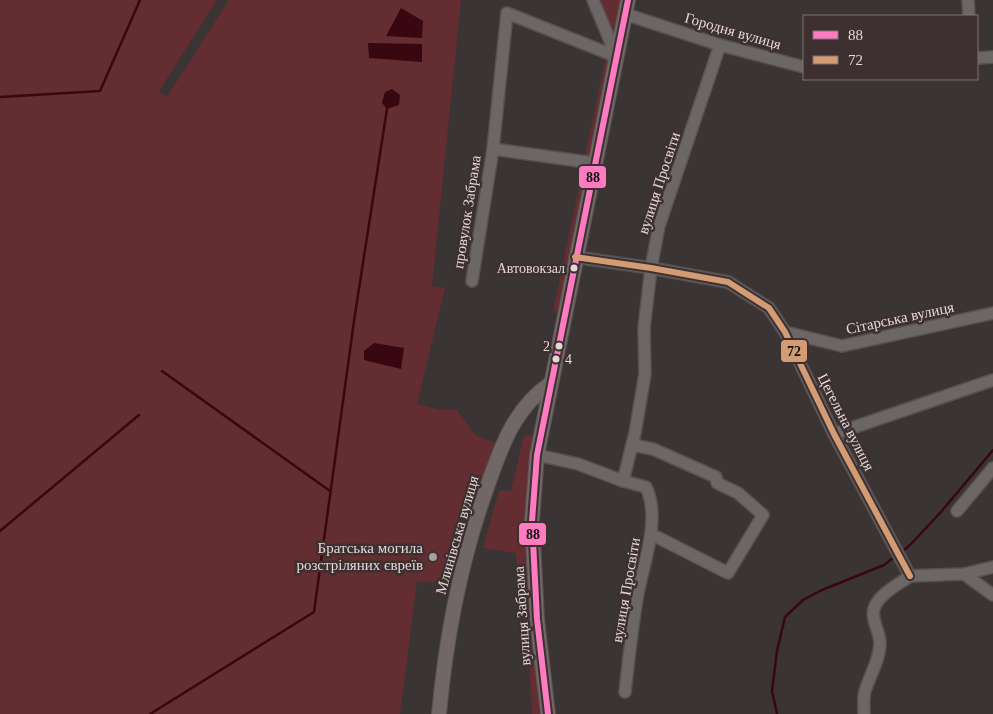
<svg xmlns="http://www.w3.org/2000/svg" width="993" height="714" font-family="'Times New Roman',serif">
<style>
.green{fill:#642d31}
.water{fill:#390710}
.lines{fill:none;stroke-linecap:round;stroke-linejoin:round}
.stream{stroke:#390710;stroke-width:2.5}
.minor-casing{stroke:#585151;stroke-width:14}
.major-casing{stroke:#585151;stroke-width:16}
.minor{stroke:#6c6666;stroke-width:11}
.major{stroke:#716767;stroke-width:14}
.bus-1-casing{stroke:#3e3030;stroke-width:10}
.bus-2-casing{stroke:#3e3030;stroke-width:10}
.bus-1{stroke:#fe7ac1;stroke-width:6}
.bus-2{stroke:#d39c74;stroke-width:6}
.bus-dot{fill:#e2d8d8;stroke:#3e3030;stroke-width:2}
.poi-dot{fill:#a79f9f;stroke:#3e3030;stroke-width:2}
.labels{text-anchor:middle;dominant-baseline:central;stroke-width:5;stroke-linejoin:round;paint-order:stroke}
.bus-label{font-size:14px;fill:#e2d8d8;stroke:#3e3030;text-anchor:end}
.street-label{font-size:15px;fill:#e2d8d8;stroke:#3e3030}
.poi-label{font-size:15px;fill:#e2d8d8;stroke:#3e3030;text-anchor:end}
.line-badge{stroke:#3e3030;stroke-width:2}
.pale-badge-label{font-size:14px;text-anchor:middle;font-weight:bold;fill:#111}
</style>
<rect width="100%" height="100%" fill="#3a3434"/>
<g class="green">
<path d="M 0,0 L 217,0 L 159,91 L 167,97 L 229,0 L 461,0 L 432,286 L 445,288 L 417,404 L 439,410 L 457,410 L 475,435 L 498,444 L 455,584 L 417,581 L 400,714 L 0,714 Z"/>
<path d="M 596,0 L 622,0 L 614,42 Z"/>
<path d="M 606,57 L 610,58 L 590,161 L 584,160 Z"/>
<path d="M 584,164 L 589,165 L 559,312 L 553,311 Z"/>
<path d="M 524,435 L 534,436 L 532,619 L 522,626 L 516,553 L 483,548 L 499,491 L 511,491 Z"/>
<path d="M 533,625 L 543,714 L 532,714 L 527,628 Z"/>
</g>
<g class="water">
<path d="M 401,8 L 423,21 L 422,38 L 386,36 Z"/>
<path d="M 368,43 L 422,44 L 422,62 L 369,58 Z"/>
<path d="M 392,89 L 400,95 L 399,105 L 387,109 L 382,103 L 385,92 Z"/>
<path d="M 374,343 L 404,348 L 401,369 L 364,360 L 364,351 Z"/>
</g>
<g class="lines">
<g class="stream">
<path d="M 0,97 L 100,91 L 140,0"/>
<path d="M 162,371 L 330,491"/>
<path d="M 0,531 L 139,415"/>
<path d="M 904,550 L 911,544 L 940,513 L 993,450"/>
<path d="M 150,714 L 314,612 L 355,314 L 387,109"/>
<path d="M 777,714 L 772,691 L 777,651 L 785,617 L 803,600 L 822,590 L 884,565 L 893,558"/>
</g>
<g class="minor-casing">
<g id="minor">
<path d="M 593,0 L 611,43 L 610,54 L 615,56"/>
<path d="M 968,0 L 969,16"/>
<path d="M 625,14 L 720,45 L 804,67"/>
<path d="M 977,58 L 993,57"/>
<path d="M 493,149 L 594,163"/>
<path d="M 575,257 L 651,268 L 728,282 L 769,308 L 785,332 L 834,434 L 910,576"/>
<path d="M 472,281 L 493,149 L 507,13 L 610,54"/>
<path d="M 785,332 L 842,346 L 993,313"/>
<path d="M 834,434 L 993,380"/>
<path d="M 632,445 L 653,449 L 716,477 L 717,483 L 738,493 L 763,515 L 728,573 L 651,534"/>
<path d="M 537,455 L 578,464 L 623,481 L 646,487 C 661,518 644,562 638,593 C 632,626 629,659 625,692"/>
<path d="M 623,481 L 635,433 L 645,374 L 644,328 L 651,268 L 659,226 L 720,45"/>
<path d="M 957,511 L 993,468"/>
<path d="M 964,574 L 993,595"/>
<path d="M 910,576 L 964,574 L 993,567"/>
<path d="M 864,714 C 864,707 863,698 865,691 C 870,675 880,659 880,643 C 880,631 869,617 875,606 C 881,593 899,584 910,576"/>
</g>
</g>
<g class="major-casing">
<g id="major">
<path d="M 439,714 C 446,637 460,563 486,490 C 500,450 513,409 550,384"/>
<path d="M 548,714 L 537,619 L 532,521 L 537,455 L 628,0"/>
</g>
</g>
<use href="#minor" class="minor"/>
<use href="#major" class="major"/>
<g class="bus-1-casing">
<path id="bus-1" d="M 548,714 L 537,619 L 532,521 L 537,455 L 628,0"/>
</g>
<g class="bus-2-casing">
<path id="bus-2" d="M 575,257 L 651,268 L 728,282 L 769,308 L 785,332 L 834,434 L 910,576"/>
</g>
<use href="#bus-1" class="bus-1"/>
<use href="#bus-2" class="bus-2"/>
</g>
<g class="bus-dot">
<circle cx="574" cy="268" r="4.5"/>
<circle cx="559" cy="346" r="4.5"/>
<circle cx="556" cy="359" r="4.5"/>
</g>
<circle class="poi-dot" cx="433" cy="557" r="5"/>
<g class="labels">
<g class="bus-label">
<text x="565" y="268">Автовокзал</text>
<text x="550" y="346">2</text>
<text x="565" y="359" text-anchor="start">4</text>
</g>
<g class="street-label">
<text transform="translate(733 31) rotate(16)">Городня вулиця</text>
<text transform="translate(659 183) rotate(-72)">вулиця Просвіти</text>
<text transform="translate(467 212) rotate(-81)">провулок Забрама</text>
<text transform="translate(900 318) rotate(-12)">Сітарська вулиця</text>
<text transform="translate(846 422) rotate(63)">Цегельна вулиця</text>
<text transform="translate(457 535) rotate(-74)">Млинівська вулиця</text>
<text transform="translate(626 590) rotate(-80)">вулиця Просвіти</text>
<text transform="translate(522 616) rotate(-94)">вулиця Забрама</text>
</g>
<g class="poi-label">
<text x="423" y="548">Братська могила<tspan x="423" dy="17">розстріляних євреїв</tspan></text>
</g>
</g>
<g class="line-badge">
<rect x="578" y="165" width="29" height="24" rx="5" fill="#fe7ac1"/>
<rect x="780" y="339" width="28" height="24" rx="5" fill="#d39c74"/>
<rect x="518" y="522" width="29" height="24" rx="5" fill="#fe7ac1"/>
</g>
<g class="pale-badge-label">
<text x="593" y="182">88</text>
<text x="794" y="356">72</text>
<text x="533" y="539">88</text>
</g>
<rect x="803" y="15" width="175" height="65" fill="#3e3030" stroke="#807373"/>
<rect x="813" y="31" width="25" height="8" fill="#fe7ac1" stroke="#807373"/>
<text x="848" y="40" font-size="15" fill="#e2d8d8">88</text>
<rect x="813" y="56" width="25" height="8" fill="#d39c74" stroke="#807373"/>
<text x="848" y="65" font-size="15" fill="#e2d8d8">72</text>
</svg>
